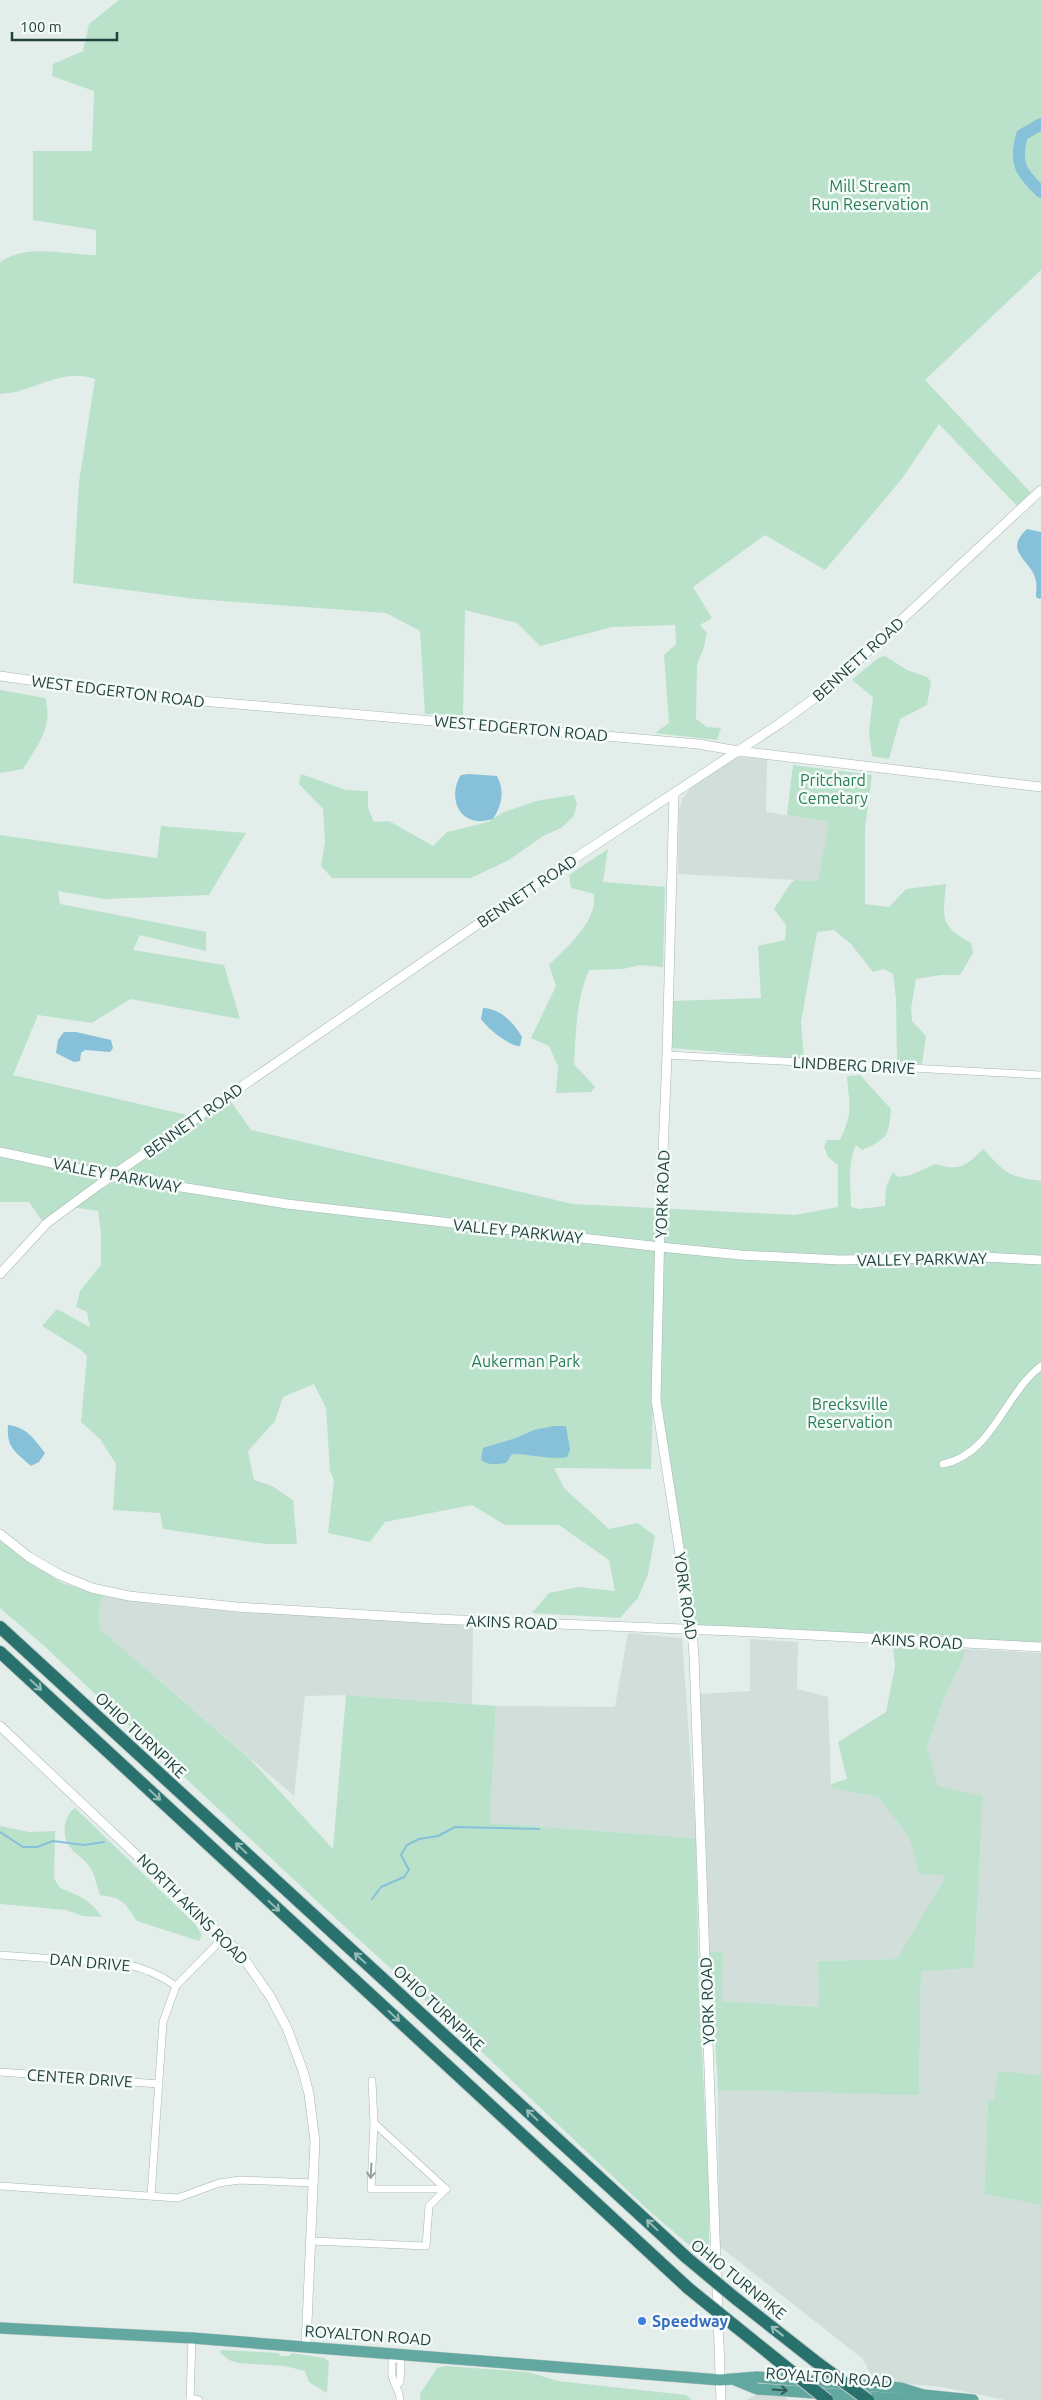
<svg xmlns="http://www.w3.org/2000/svg" width="1041" height="2400" font-family="Ubuntu,sans-serif">
<style>
.built{fill:#d1deda}
.green{fill:#bae1ca}
.water{fill:#86c0d9}
.lines{fill:none;stroke-linecap:round;stroke-linejoin:round}
.stream{stroke:#86c0d9;stroke-width:2}
.river{stroke:#86c0d9;stroke-width:12}
.minor-casing{stroke:#a5b7b3;stroke-width:8}
.tertiary-casing{stroke:#a5b7b3;stroke-width:10}
.primary-casing{stroke:#c1cac9;stroke-width:12}
.motorway-casing{stroke:#c1cac9;stroke-width:14}
.minor{stroke:#fff;stroke-width:7}
.tertiary{stroke:#fff;stroke-width:9}
.primary{stroke:#63a8a0;stroke-width:11}
.motorway{stroke:#29716d;stroke-width:12}
.motorway-bridge-casing{stroke:#c1cac9;stroke-width:14;stroke-linecap:butt}
.motorway-bridge{stroke:#29716d;stroke-width:12}
.oneway{stroke:#99bcb9}
.oneway2{stroke:#90a09e}
.oneway3{stroke:#315c56}
.shop-dot{fill:#3f7fe0;stroke:#f4faf8;stroke-width:2}
.labels{text-anchor:middle;dominant-baseline:central;stroke-width:5;stroke-linejoin:round;paint-order:stroke}
.park-label{font-size:16px;fill:#267d54;stroke:#f4faf8}
.street-label{font-size:16px;fill:#20423d;stroke:#f4faf8}
.shop-label{font-size:16px;font-weight:bold;fill:#366cbe;stroke:#f4faf8;text-anchor:start}
</style>
<rect width="100%" height="100%" fill="#e3eeeb"/>
<g class="built">
<path d="M 737,757 L 767,759 L 766,812 L 830,822 L 818,881 L 678,874 L 679,811 L 682,799 L 691,788 Z"/>
<path d="M 104,1596 L 154,1604 L 237,1612 L 405,1620 L 473,1626 L 472,1704 L 346,1695 L 305,1696 L 294,1796 L 100,1629 L 99,1605 Z"/>
<path d="M 628,1633 L 682,1638 L 696,1838 L 490,1823 L 496,1706 L 615,1707 Z"/>
<path d="M 750,1639 L 798,1642 L 797,1689 L 828,1697 L 831,1788 L 878,1797 L 909,1837 L 919,1874 L 947,1876 L 897,1959 L 818,1961 L 819,2007 L 722,2001 L 723,1951 L 710,1952 L 700,1694 L 750,1691 Z"/>
<path d="M 964,1649 L 1041,1653 L 1041,2075 L 998,2072 L 994,2101 L 988,2101 L 984,2194 L 1041,2205 L 1041,2400 L 1005,2400 L 942,2387 L 874,2381 L 863,2359 L 719,2246 L 718,2090 L 919,2094 L 921,1970 L 974,1968 L 983,1796 L 938,1786 L 927,1746 L 944,1699 L 964,1657 Z"/>
<path d="M 758,2394 L 783,2396 L 788,2400 L 746,2400 Z"/>
</g>
<g class="green">
<path d="M 119,0 L 1041,0 L 1041,270 L 925,380 L 1034,496 L 1020,509 L 939,424 L 901,480 L 825,570 L 765,535 L 693,587 L 712,618 L 700,625 L 707,633 L 704,647 L 697,665 L 696,719 L 707,727 L 721,728 L 717,740 L 655,733 L 669,723 L 664,655 L 676,644 L 675,625 L 612,627 L 540,646 L 517,623 L 465,610 L 463,715 L 425,714 L 420,631 L 386,613 L 196,599 L 73,583 L 79,482 L 95,379 C 61,367 33,393 0,394 L 0,262 C 27,243 65,255 96,255 L 96,230 L 33,220 L 33,151 L 92,151 L 94,91 L 52,76 L 53,64 L 83,51 L 89,24 Z"/>
<path d="M 885,656 L 907,670 L 927,677 L 931,682 L 927,705 L 900,719 L 889,759 L 872,756 L 869,732 L 873,697 L 852,680 L 878,658 Z"/>
<path d="M 0,690 L 45,698 C 54,726 37,746 23,769 L 0,773 Z"/>
<path d="M 793,765 L 872,775 L 865,828 L 865,904 L 889,907 L 906,889 L 946,884 C 943,918 939,925 971,943 L 973,953 L 960,975 L 941,975 L 916,979 L 911,1009 L 912,1021 L 926,1036 L 922,1064 L 897,1062 L 896,998 L 893,974 L 884,969 L 873,972 L 851,944 L 834,930 L 817,932 L 801,1022 L 804,1059 L 672,1048 L 673,1001 L 761,998 L 758,946 L 785,940 L 786,925 L 774,909 L 790,884 L 795,880 L 818,881 L 829,822 L 787,815 Z"/>
<path d="M 301,774 L 346,790 L 368,791 L 368,808 L 374,822 L 389,821 L 433,846 L 447,832 L 488,822 L 504,812 L 536,801 L 574,795 L 577,804 L 573,817 L 561,828 L 543,836 L 509,860 L 471,878 L 332,878 L 321,866 L 325,842 L 323,809 L 299,784 Z"/>
<path d="M 161,826 L 246,833 L 209,895 L 105,899 L 58,891 L 60,904 L 206,932 L 206,951 L 140,935 L 133,950 L 224,965 L 240,1019 L 130,999 L 92,1023 L 38,1015 L 13,1075 L 196,1117 L 227,1096 L 251,1130 L 573,1204 L 795,1215 L 838,1207 L 838,1165 L 828,1157 L 824,1147 L 827,1140 L 840,1140 C 854,1110 849,1106 847,1076 L 860,1075 L 891,1109 C 889,1136 887,1139 862,1150 L 856,1145 C 847,1164 851,1186 851,1207 L 860,1209 L 885,1206 L 886,1187 L 893,1172 L 898,1177 L 911,1175 L 935,1164 C 960,1171 965,1167 983,1149 C 1006,1173 1008,1177 1041,1181 L 1041,1648 L 693,1631 L 653,1404 L 651,1469 L 554,1468 L 564,1488 L 609,1529 L 638,1523 L 655,1536 L 648,1574 L 638,1598 L 620,1618 L 532,1613 L 549,1593 L 578,1587 L 615,1591 L 609,1560 L 559,1525 L 505,1525 L 472,1505 L 385,1522 L 370,1542 L 328,1533 L 334,1480 L 330,1471 L 326,1408 L 314,1384 L 283,1397 L 275,1421 L 248,1451 L 254,1480 L 272,1486 L 293,1500 L 297,1544 L 266,1544 L 163,1529 L 160,1513 L 113,1510 L 116,1464 L 100,1439 L 81,1422 L 87,1356 L 81,1350 L 42,1326 L 57,1309 L 90,1327 L 87,1312 L 76,1307 L 80,1291 L 101,1265 L 101,1233 L 98,1211 L 65,1206 L 43,1222 L 29,1202 L 0,1202 L 0,835 L 157,858 Z"/>
<path d="M 608,849 L 603,882 L 665,887 L 663,967 L 640,965 L 623,969 L 589,970 C 576,1001 576,1031 574,1064 L 595,1087 L 591,1092 L 556,1093 L 558,1066 L 549,1046 L 531,1038 L 556,986 L 549,965 C 568,946 597,922 594,894 L 571,888 L 569,875 Z"/>
<path d="M 0,1541 L 62,1583 L 104,1596 L 99,1605 L 100,1629 L 248,1757 L 333,1849 L 346,1695 L 496,1706 L 490,1823 L 696,1838 L 699,1992 L 709,2193 L 709,2262 L 646,2208 L 467,2038 L 320,1904 L 42,1644 L 0,1608 Z"/>
<path d="M 893,1647 L 964,1649 L 964,1657 L 944,1699 L 927,1746 L 938,1786 L 983,1796 L 974,1968 L 921,1971 L 919,2095 L 718,2090 L 710,1952 L 723,1951 L 722,2001 L 819,2007 L 818,1961 L 897,1959 L 946,1876 L 919,1874 L 909,1837 L 878,1797 L 831,1788 L 831,1784 L 847,1779 L 838,1742 L 886,1712 L 895,1666 Z"/>
<path d="M 75,1808 L 195,1924 L 202,1935 L 199,1941 L 137,1921 L 125,1904 L 116,1898 L 100,1895 C 97,1886 95,1876 91,1869 C 85,1858 75,1855 69,1846 C 62,1836 63,1816 75,1808 Z"/>
<path d="M 0,1826 L 29,1832 L 55,1831 L 54,1878 L 60,1888 C 78,1895 91,1900 102,1917 L 83,1916 L 66,1910 L 0,1904 Z"/>
<path d="M 998,2071 L 1041,2075 L 1041,2205 L 984,2194 L 988,2100 L 994,2101 Z"/>
<path d="M 221,2350 L 278,2353 L 281,2356 L 289,2356 L 292,2353 L 324,2358 L 329,2362 L 327,2393 L 309,2382 L 305,2371 L 285,2366 L 238,2363 L 229,2360 L 220,2353 Z"/>
<path d="M 446,2366 L 528,2372 L 558,2381 L 686,2395 L 692,2400 L 420,2400 L 420,2394 L 437,2368 Z"/>
</g>
<g class="water">
<path d="M 1027,529 L 1041,532 L 1041,598 L 1039,599 L 1036,597 C 1036,592 1037,585 1036,581 C 1032,560 1002,552 1027,529 Z"/>
<path d="M 469,774 L 497,776 C 505,791 502,805 493,819 C 488,820 481,822 477,821 C 454,818 450,791 461,775 Z"/>
<path d="M 483,1008 C 501,1009 513,1022 522,1037 L 520,1046 C 510,1047 487,1028 481,1019 Z"/>
<path d="M 64,1032 L 76,1032 L 111,1040 L 113,1048 L 110,1052 L 85,1050 L 81,1053 L 80,1061 L 74,1062 L 56,1053 L 58,1040 Z"/>
<path d="M 8,1425 C 27,1427 35,1440 45,1453 L 39,1462 L 31,1466 C 16,1452 6,1448 8,1425 Z"/>
<path d="M 554,1426 L 566,1426 L 570,1450 L 567,1457 C 548,1460 532,1454 512,1454 L 506,1463 C 497,1464 489,1466 481,1460 L 483,1448 L 516,1438 L 534,1430 Z"/>
</g>
<g class="lines">
<g class="stream">
<path d="M 0,1832 L 23,1847 L 37,1847 L 53,1841 L 84,1845 L 104,1842"/>
<path d="M 372,1899 L 381,1887 L 404,1877 L 409,1870 L 401,1855 L 407,1845 L 419,1839 L 438,1836 L 455,1827 L 539,1829"/>
</g>
<path class="river" d="M 1041,124 L 1022,135 C 1014,164 1021,172 1041,192"/>
<g class="minor-casing">
<g id="minor">
<path d="M 667,1055 L 1041,1075"/>
<path d="M 943,1464 C 993,1454 1004,1394 1041,1366"/>
<path d="M 0,1955 L 125,1964 C 144,1968 159,1974 176,1986"/>
<path d="M 0,2072 L 159,2084"/>
<path d="M 372,2081 L 374,2123 L 371,2189 L 446,2189"/>
<path d="M 374,2123 L 446,2189"/>
<path d="M 0,2186 L 178,2198 L 219,2183 L 240,2180 L 314,2183"/>
<path d="M 151,2196 L 163,2022 L 176,1986 L 224,1937"/>
<path d="M 311,2241 L 426,2246 L 429,2206 L 446,2189"/>
<path d="M 397,2385 L 400,2382 L 401,2362 L 397,2358 L 392,2361 C 392,2367 391,2374 393,2379 C 395,2387 400,2391 400,2400"/>
<path d="M 190,2398 L 199,2400"/>
<path d="M 190,2400 L 192,2338"/>
</g>
</g>
<g class="tertiary-casing">
<g id="tertiary">
<path d="M 0,676 L 144,696 L 698,744 L 738,751 L 1041,787"/>
<path d="M 674,794 L 667,1055 L 660,1226 L 656,1400 L 692,1631 L 694,1656 L 721,2400"/>
<path d="M 0,1152 L 112,1176 L 287,1204 L 660,1247 L 741,1255 L 840,1260 L 983,1257 L 1041,1260"/>
<path d="M 0,1274 L 47,1223 L 100,1184 L 548,876 L 779,724 L 826,690 L 1041,490"/>
<path d="M 0,1534 L 29,1557 L 60,1575 L 92,1588 L 129,1596 L 237,1607 L 435,1619 L 733,1631 L 1041,1647"/>
<path d="M 0,1726 L 240,1953 L 270,1996 L 287,2028 L 303,2071 L 309,2094 L 315,2141 L 306,2346"/>
</g>
</g>
<g class="primary-casing">
<g id="primary">
<path d="M 0,2328 L 192,2338 L 720,2380 L 757,2377 L 901,2388 L 923,2395"/>
<path d="M 735,2380 L 757,2389 L 900,2399 L 923,2395 L 973,2400"/>
</g>
</g>
<g class="motorway-casing">
<g id="motorway">
<path d="M 0,1627 L 687,2258"/>
<path d="M 0,1652 L 688,2288"/>
<path d="M 735,2298 L 815,2361"/>
<path d="M 735,2326 L 776,2359"/>
</g>
</g>
<use href="#minor" class="minor"/>
<use href="#tertiary" class="tertiary"/>
<use href="#primary" class="primary"/>
<use href="#motorway" class="motorway"/>
<g class="motorway-bridge-casing">
<g id="motorway-bridge">
<path d="M 687,2258 L 735,2298"/>
<path d="M 688,2288 L 735,2326"/>
<path d="M 776,2359 L 827,2400"/>
<path d="M 815,2361 L 868,2400"/>
</g>
</g>
<use href="#motorway-bridge" class="motorway-bridge"/>
</g>
<defs><path id="oneway-shaft" d="M-6 0H5M1.5-3L5.5 0L1.5 3" fill="none" stroke-width="1.6" stroke-linecap="round" stroke-linejoin="round" transform="scale(1.25)"/></defs>
<g class="oneway">
<use href="#oneway-shaft" transform="translate(36 1685) rotate(43)"/>
<use href="#oneway-shaft" transform="translate(155 1795) rotate(43)"/>
<use href="#oneway-shaft" transform="translate(241 1848) rotate(-137)"/>
<use href="#oneway-shaft" transform="translate(274 1906) rotate(43)"/>
<use href="#oneway-shaft" transform="translate(360 1958) rotate(-137)"/>
<use href="#oneway-shaft" transform="translate(394 2016) rotate(43)"/>
<use href="#oneway-shaft" transform="translate(532 2115) rotate(-137)"/>
<use href="#oneway-shaft" transform="translate(652 2225) rotate(-137)"/>
<use href="#oneway-shaft" transform="translate(777 2331) rotate(-142)"/>
</g>
<use class="oneway2" href="#oneway-shaft" transform="translate(371 2171) rotate(93)"/>
<use class="oneway3" href="#oneway-shaft" transform="translate(780 2390) rotate(4)"/>
<circle class="shop-dot" cx="642" cy="2321" r="5"/>
<g class="labels">
<g class="park-label">
<text x="870" y="186">Mill Stream<tspan x="870" dy="18">Run Reservation</tspan></text>
<text x="833" y="780">Pritchard<tspan x="833" dy="18">Cemetary</tspan></text>
<text x="526" y="1361">Aukerman Park</text>
<text x="850" y="1404">Brecksville<tspan x="850" dy="18">Reservation</tspan></text>
</g>
<g class="street-label">
<text transform="translate(858 659) rotate(-42)">BENNETT ROAD</text>
<text transform="translate(118 691) rotate(7)">WEST EDGERTON ROAD</text>
<text transform="translate(521 728) rotate(5)">WEST EDGERTON ROAD</text>
<text transform="translate(527 891) rotate(-34)">BENNETT ROAD</text>
<text transform="translate(854 1065) rotate(3)">LINDBERG DRIVE</text>
<text transform="translate(193 1120) rotate(-35)">BENNETT ROAD</text>
<text transform="translate(117 1175) rotate(11)">VALLEY PARKWAY</text>
<text transform="translate(662 1194) rotate(-88)">YORK ROAD</text>
<text transform="translate(518 1231) rotate(6)">VALLEY PARKWAY</text>
<text transform="translate(922 1259) rotate(-1)">VALLEY PARKWAY</text>
<text transform="translate(686 1596) rotate(82)">YORK ROAD</text>
<text transform="translate(512 1622) rotate(2)">AKINS ROAD</text>
<text transform="translate(917 1641) rotate(3)">AKINS ROAD</text>
<text transform="translate(141 1735) rotate(43)">OHIO TURNPIKE</text>
<text transform="translate(193 1909) rotate(45)">NORTH AKINS ROAD</text>
<text transform="translate(90 1962) rotate(5)">DAN DRIVE</text>
<text transform="translate(707 2001) rotate(-92)">YORK ROAD</text>
<text transform="translate(439 2008) rotate(43)">OHIO TURNPIKE</text>
<text transform="translate(80 2078) rotate(4)">CENTER DRIVE</text>
<text transform="translate(739 2279) rotate(39)">OHIO TURNPIKE</text>
<text transform="translate(368 2335) rotate(4)">ROYALTON ROAD</text>
<text transform="translate(829 2377) rotate(4)">ROYALTON ROAD</text>
</g>
<g class="shop-label">
<text x="652" y="2321">Speedway</text>
</g>
</g>
<path d="M12 32v8h105v-8" fill="none" stroke="#20423d" stroke-width="2.5"/>
<text x="20" y="32" font-size="15" fill="#20423d" stroke="#f4faf8" stroke-width="4" paint-order="stroke">100 m</text>
</svg>
